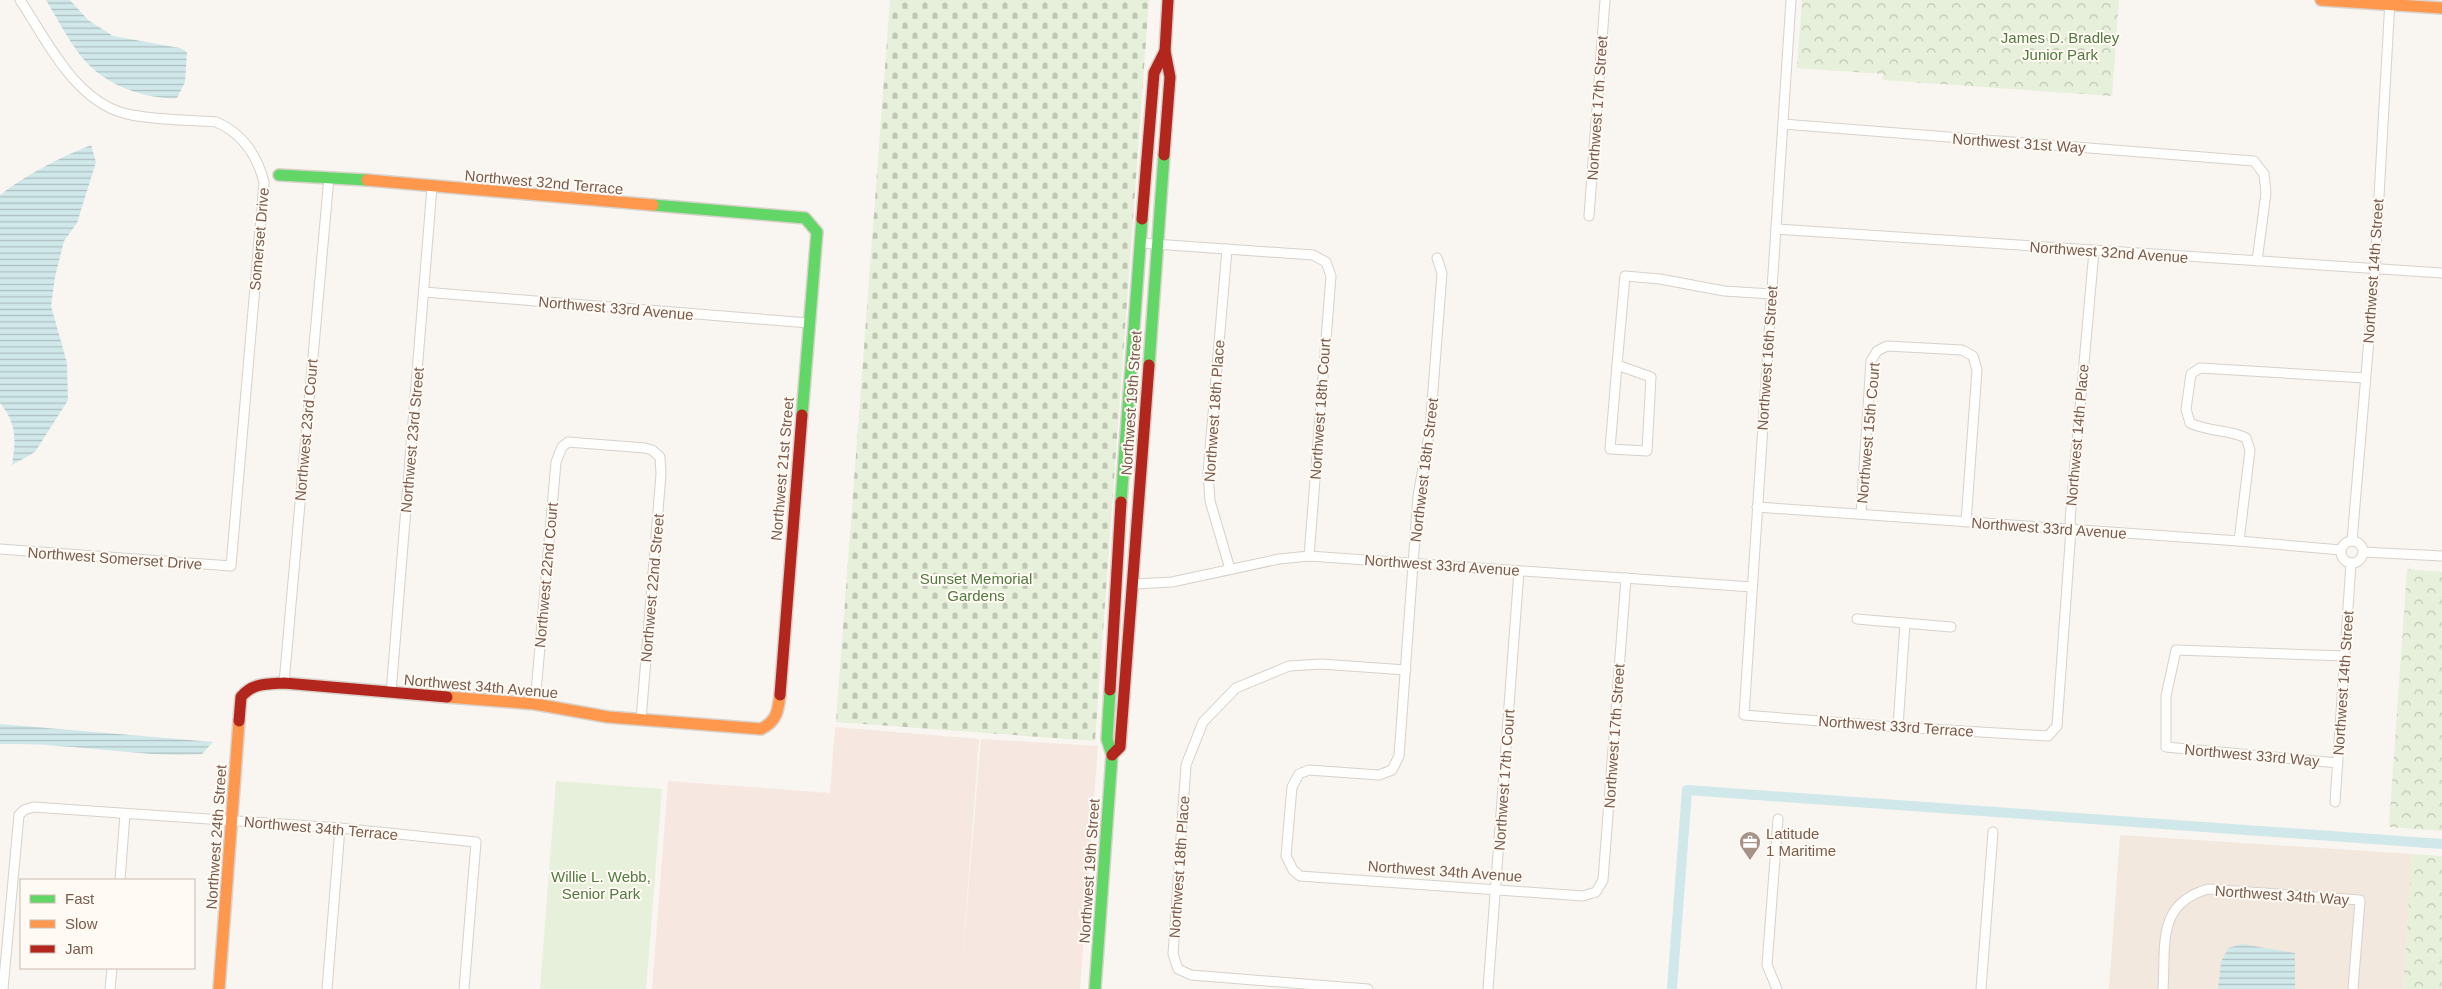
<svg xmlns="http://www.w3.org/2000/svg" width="2442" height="989" font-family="Arial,sans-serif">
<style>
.residential{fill:#f2e8de}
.commercial{fill:#f6e8e1}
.forest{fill:url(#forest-crowns)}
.cemetery{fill:url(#cemetery-stones)}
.pitch{fill:#e7f0db}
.water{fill:url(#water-rules)}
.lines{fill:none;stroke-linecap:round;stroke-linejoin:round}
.canal{stroke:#d0e8ea;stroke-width:10}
.street-casing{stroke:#d7d1cb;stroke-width:11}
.fast-casing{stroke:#d9d2cb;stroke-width:14}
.slow-casing{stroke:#d9d2cb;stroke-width:14}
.jam-casing{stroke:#d9d2cb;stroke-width:14}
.street{stroke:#fefefd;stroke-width:9}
.fast{stroke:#63d668;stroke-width:11}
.slow{stroke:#ff974d;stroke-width:11}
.jam{stroke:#b3261e;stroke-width:11}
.labels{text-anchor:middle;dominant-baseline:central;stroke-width:4;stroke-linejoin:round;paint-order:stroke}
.park-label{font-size:15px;fill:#537a41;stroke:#fffaf3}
.street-label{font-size:15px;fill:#7a5c4d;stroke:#fffaf3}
.poi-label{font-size:15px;fill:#7a5c4d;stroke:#fffaf3;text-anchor:start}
</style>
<defs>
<pattern id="forest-crowns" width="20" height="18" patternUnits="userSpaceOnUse" patternTransform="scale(1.25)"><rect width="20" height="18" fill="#e7f0db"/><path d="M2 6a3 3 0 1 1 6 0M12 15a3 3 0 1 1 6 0" fill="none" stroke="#c0c6b4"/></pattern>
<pattern id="cemetery-stones" width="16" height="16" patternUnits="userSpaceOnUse" patternTransform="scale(1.25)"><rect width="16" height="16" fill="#e7f0db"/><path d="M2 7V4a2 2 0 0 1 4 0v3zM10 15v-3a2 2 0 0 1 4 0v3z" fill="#c0c6b4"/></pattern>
<pattern id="water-rules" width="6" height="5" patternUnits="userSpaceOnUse" patternTransform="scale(1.25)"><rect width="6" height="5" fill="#d0e8ea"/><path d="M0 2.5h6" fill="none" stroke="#aebfc0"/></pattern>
</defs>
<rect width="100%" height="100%" fill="#f9f5f0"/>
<path class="residential" d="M 2120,835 L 2412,854 L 2403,989 L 2109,989 Z"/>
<path class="commercial" d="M 835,727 L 979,739 L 962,965 L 981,739 L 1098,746 L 1080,989 L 652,989 L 668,781 L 830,793 Z"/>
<g class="forest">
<path d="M 1802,0 L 2119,0 L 2112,96 L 1883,80 L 1883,74 L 1797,68 Z"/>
<path d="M 2407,569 L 2442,572 L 2442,831 L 2389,827 Z"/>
<path d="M 2412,854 L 2442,856 L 2442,989 L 2403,989 Z"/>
</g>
<path class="cemetery" d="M 890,0 L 1149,0 L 1095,741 L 836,722 Z"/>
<path class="pitch" d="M 556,781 L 662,789 L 646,989 L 540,989 Z"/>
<g class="water">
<path d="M 46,0 L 70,0 L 88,20 L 113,36 L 180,48 L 187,52 L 185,82 L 177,98 C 149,100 109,86 89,65 C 73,49 58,20 46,0 Z"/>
<path d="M 91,145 L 96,162 L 77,223 L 64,241 L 55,277 L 51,306 L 67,363 L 68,400 L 35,452 L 12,465 C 16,440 17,424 0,403 L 0,195 C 27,174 59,158 91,145 Z"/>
<path d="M 0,724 L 213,742 L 202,754 C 153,757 107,749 58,746 C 39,744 19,744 0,744 Z"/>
<path d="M 2242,944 L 2295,953 L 2295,989 L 2218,989 L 2221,962 L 2228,948 Z"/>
</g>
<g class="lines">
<path class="canal" d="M 1672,989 L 1687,790 L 2442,844"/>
<g class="street-casing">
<g id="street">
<path d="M 1791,0 L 1744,715 L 1898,727 L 2048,736 L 2057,726 L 2071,529 L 2070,520 L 2094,251"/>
<path d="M 1783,124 L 2254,161 L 2264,174 L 2266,193 L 2257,261"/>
<path d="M 1589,216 L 1605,0"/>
<path d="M 1776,229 L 2442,273"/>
<path d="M 1140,243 L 1313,255 L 1326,262 L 1331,276 L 1309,556"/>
<path d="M 1227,249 L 1208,473 L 1210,501 L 1230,569"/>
<path d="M 1437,258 L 1442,273 L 1430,429 L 1418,496 L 1399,756 L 1392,770 L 1379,775 L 1309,770 L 1299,774 L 1292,787 L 1286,856 L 1293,870 L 1300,876 L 1583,896 L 1596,892 L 1603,880 L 1626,578"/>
<path d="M 424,292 L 809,323"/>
<path d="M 1617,365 L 1625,276 L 1660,279 L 1724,291 L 1772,294"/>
<path d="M 1617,365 L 1651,377 L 1647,451 L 1610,449 Z"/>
<path d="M 1757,507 L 2239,541 L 2341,550"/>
<path d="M 1861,514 L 1871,361 L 1877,351 L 1887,346 L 1962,350 L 1973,356 L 1977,370 L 1966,522"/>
<circle cx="2352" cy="552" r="11"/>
<path d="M 2239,541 L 2250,450 L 2246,438 C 2228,429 2208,432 2190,423 L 2186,409 L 2191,374 L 2200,368 L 2365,378"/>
<path d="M 2352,541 L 2375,268 L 2390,0"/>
<path d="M 0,549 L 231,566 L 264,182 C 257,155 242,133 216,122 C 188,120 159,120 132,115 C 77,106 48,42 20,0"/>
<path d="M 2363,552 L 2442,556"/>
<path d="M 1134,584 L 1172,582 L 1279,559 L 1309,556 L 1752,587"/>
<path d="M 1857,619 L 1951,627"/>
<path d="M 284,683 L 329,177"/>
<path d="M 391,693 L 432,187"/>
<path d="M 535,704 L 556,462 L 562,447 L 568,442 L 645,448 L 652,450 L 660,457 L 661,474 L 641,720"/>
<path d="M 1898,727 L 1905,623"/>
<path d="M 2338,763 L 2166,747 L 2166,696 L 2176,650 L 2346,656"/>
<path d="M 2335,802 L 2351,563"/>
<path d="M 120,880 L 125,814"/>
<path d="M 3,989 L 19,815 L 24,810 L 33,807 L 340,828 L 476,842 L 464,989"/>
<path d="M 110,989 L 112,968"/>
<path d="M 327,989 L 340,828"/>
<path d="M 1368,989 L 1191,975 L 1178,969 L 1173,954 L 1186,765 L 1203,722 L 1236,688 L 1289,666 L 1321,664 L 1406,670"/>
<path d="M 1488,989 L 1519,571"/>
<path d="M 1777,989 L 1767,965 L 1778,819"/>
<path d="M 1981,989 L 1993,832"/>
<path d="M 2163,989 C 2166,945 2156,904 2208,889 L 2360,900 L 2353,989"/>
</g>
</g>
<g class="fast-casing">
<g id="fast">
<path d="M 279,175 L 367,180"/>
<path d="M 653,205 L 805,218 L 817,232 L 802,415"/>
<path d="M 1149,365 L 1164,155"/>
<path d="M 1121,502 L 1142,219"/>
<path d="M 1095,989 L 1112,755 L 1107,739 L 1110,690"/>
</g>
</g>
<g class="slow-casing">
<g id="slow">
<path d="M 2321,0 L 2442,8"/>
<path d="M 367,180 L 653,205"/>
<path d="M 447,697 L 535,704 L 608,717 L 761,729 C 777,721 778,711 780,695"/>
<path d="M 219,989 L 239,721"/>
</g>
</g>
<g class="jam-casing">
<g id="jam">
<path d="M 1164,155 L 1170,77 L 1165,51 L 1168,0"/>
<path d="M 1142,219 L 1154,73 L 1165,51"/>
<path d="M 1110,690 L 1121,502"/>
<path d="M 780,695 L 802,415"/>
<path d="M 239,721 L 241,697 C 252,683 267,684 284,683 L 447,697"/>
<path d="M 1112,755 L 1120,747 L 1149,365"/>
</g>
</g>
<use href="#street" class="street"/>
<use href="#fast" class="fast"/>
<use href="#slow" class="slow"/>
<use href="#jam" class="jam"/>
</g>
<defs>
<g id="office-pin" transform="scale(1.125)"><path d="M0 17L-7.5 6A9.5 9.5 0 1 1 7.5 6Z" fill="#a69286" stroke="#fffaf3"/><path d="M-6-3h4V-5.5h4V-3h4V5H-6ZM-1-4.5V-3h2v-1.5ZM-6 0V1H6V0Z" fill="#fff"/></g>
</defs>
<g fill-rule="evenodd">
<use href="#office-pin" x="1750" y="842"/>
</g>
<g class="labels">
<g class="park-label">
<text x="2060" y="37">James D. Bradley<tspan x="2060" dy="17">Junior Park</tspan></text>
<text x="976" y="578">Sunset Memorial<tspan x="976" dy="17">Gardens</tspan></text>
<text x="601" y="876">Willie L. Webb,<tspan x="601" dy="17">Senior Park</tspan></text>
</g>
<g class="street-label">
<text transform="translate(1597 108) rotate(-86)">Northwest 17th Street</text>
<text transform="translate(2019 143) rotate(4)">Northwest 31st Way</text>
<text transform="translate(544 182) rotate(5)">Northwest 32nd Terrace</text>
<text transform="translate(259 239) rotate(-85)">Somerset Drive</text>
<text transform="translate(2109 252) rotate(4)">Northwest 32nd Avenue</text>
<text transform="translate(2373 271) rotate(-86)">Northwest 14th Street</text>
<text transform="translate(616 308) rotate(5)">Northwest 33rd Avenue</text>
<text transform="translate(1767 358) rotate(-86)">Northwest 16th Street</text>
<text transform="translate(1131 403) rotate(-86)">Northwest 19th Street</text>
<text transform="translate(1320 409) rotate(-86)">Northwest 18th Court</text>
<text transform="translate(1214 411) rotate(-86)">Northwest 18th Place</text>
<text transform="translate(306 430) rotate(-85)">Northwest 23rd Court</text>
<text transform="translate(1868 433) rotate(-85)">Northwest 15th Court</text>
<text transform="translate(2077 435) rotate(-85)">Northwest 14th Place</text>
<text transform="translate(412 440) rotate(-85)">Northwest 23rd Street</text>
<text transform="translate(782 469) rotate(-85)">Northwest 21st Street</text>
<text transform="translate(1424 470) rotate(-83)">Northwest 18th Street</text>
<text transform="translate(2049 528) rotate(4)">Northwest 33rd Avenue</text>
<text transform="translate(115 558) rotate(4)">Northwest Somerset Drive</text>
<text transform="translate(1442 565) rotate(4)">Northwest 33rd Avenue</text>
<text transform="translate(546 575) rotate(-85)">Northwest 22nd Court</text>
<text transform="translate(652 588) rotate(-85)">Northwest 22nd Street</text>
<text transform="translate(2343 683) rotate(-86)">Northwest 14th Street</text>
<text transform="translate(481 686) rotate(5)">Northwest 34th Avenue</text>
<text transform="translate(1896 726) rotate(4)">Northwest 33rd Terrace</text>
<text transform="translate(1614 736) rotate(-86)">Northwest 17th Street</text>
<text transform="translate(2252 755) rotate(5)">Northwest 33rd Way</text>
<text transform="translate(1504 780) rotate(-86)">Northwest 17th Court</text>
<text transform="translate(321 828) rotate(5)">Northwest 34th Terrace</text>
<text transform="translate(216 837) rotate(-86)">Northwest 24th Street</text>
<text transform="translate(1179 867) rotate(-86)">Northwest 18th Place</text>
<text transform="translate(1089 871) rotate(-86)">Northwest 19th Street</text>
<text transform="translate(1445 871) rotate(4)">Northwest 34th Avenue</text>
<text transform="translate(2282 895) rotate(4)">Northwest 34th Way</text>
</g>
<g class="poi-label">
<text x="1766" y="833">Latitude<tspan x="1766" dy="17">1 Maritime</tspan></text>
</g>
</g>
<rect x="20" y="879" width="175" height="90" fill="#fffaf3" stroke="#cabbb1"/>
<rect x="30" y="895" width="25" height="8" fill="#63d668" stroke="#cabbb1"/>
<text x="65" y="904" font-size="15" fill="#7a5c4d">Fast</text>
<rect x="30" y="920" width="25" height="8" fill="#ff974d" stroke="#cabbb1"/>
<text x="65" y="929" font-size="15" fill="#7a5c4d">Slow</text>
<rect x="30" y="945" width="25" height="8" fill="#b3261e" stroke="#cabbb1"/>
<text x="65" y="954" font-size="15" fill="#7a5c4d">Jam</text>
</svg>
